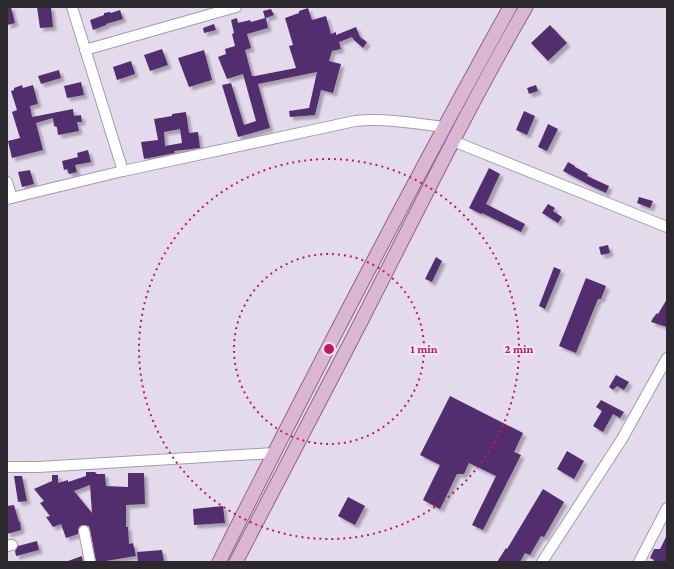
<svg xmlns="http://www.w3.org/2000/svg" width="674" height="569" font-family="'Crimson Pro',serif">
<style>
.building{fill:#532f6e;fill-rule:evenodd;filter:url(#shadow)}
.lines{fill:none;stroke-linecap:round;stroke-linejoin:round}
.minor-casing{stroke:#a39bac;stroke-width:12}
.major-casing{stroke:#8e6587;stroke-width:15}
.minor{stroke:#fff;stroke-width:10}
.major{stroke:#dbb6d4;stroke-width:13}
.ring{fill:none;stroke:#c2185b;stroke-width:2;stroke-dasharray:2 4}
.centre{fill:#c2185b;stroke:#f0e7f9;stroke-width:2}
.ring-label{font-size:12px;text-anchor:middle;font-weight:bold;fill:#c2185b;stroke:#f0e7f9;stroke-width:4;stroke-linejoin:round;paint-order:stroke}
</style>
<defs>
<filter id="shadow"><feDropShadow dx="3.5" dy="3.5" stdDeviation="1" flood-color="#0004"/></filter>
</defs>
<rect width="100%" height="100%" fill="#e3daec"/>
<g class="building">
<path d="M 7,7 L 11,7 L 15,23 L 7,25 Z"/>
<path d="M 37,7 L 51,7 L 53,27 L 40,28 Z"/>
<path d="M 308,8 L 312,20 L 326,16 L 331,34 L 336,32 L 336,35 L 356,27 L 360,37 L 367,42 L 363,48 L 354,40 L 352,37 L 339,42 L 341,49 L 332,51 L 329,61 L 341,64 L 333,93 L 321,90 L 315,115 L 290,117 L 289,111 L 309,108 L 317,72 L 258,84 L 270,128 L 238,137 L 222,85 L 231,83 L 244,125 L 256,121 L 243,74 L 227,79 L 218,57 L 226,54 L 225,49 L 235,46 L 232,34 L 234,33 L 231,20 L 237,18 L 238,23 L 250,20 L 251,22 L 265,18 L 263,11 L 271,9 L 274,15 L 266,18 L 268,28 L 247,34 L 251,48 L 245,50 L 252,76 L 255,76 L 296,68 L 289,46 L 293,45 L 285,18 L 299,13 L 299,11 Z"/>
<path d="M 120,10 L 123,19 L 106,24 L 106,25 L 93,30 L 90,20 L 104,15 L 104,13 L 110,12 L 111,13 Z"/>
<path d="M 214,24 L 216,30 L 204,33 L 203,28 Z"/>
<path d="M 550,25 L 567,43 L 548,61 L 531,43 Z"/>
<path d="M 162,49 L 168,65 L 150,71 L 144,55 Z"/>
<path d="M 204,50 L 212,80 L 189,87 L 178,58 Z"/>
<path d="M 131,61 L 135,74 L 117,80 L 113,67 Z"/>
<path d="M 59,70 L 61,78 L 41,84 L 38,76 Z"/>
<path d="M 81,82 L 84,95 L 67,98 L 64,86 Z"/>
<path d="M 22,85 L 23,88 L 33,85 L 38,104 L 30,106 L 32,117 L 73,109 L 74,116 L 81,115 L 82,122 L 77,122 L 79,131 L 58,135 L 57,127 L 54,126 L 53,118 L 36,123 L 43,150 L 12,158 L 8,141 L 20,138 L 12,112 L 17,110 L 11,91 L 14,90 L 14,88 Z"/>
<path d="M 536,85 L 538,91 L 529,94 L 527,88 Z"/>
<path d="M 524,111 L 535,116 L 527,135 L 516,130 Z"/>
<path d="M 186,112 L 189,133 L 198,132 L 200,148 L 174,151 L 175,153 L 144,159 L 141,142 L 158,140 L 154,119 L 172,116 L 172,114 ZM 180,129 L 182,143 L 165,146 L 164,132 Z"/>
<path d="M 548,124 L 558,129 L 547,151 L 538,147 Z"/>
<path d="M 88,150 L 91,162 L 75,165 L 77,172 L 69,174 L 67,169 L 64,170 L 62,161 L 78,157 L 77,153 Z"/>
<path d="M 568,162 L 575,166 L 575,167 L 588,174 L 587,176 L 609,186 L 606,193 L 593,187 L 563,171 Z"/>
<path d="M 489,168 L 500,174 L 486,204 L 525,224 L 521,232 L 482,213 L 481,214 L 469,208 Z"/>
<path d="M 30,170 L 34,184 L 22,187 L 18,172 Z"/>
<path d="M 639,197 L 653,201 L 650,208 L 637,203 Z"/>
<path d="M 548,204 L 555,208 L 553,211 L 562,217 L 558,223 L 542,213 Z"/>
<path d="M 608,245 L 610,253 L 601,255 L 599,247 Z"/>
<path d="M 436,257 L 442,261 L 432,282 L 425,279 Z"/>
<path d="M 554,267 L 561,270 L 545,309 L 539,306 Z"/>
<path d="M 586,278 L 606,286 L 601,299 L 598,299 L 576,353 L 559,346 Z"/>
<path d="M 667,299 L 667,327 L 651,322 L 653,318 L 657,313 L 658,314 Z"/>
<path d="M 616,375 L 629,382 L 624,390 L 617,386 L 613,390 L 609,387 Z"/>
<path d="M 450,396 L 523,433 L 514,452 L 521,455 L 483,530 L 472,525 L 496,476 L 469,463 L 464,474 L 457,474 L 440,509 L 423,500 L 440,465 L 420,455 Z"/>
<path d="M 601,400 L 624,412 L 620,418 L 613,414 L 603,432 L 593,426 L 602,411 L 596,407 Z"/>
<path d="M 567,451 L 584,461 L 574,479 L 557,469 Z"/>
<path d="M 86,472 L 95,472 L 97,474 L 105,474 L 106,486 L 128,487 L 128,473 L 144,473 L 145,504 L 126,505 L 126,527 L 128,527 L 129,544 L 133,543 L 136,556 L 106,561 L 107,562 L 96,562 L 90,530 L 89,526 L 83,525 L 80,526 L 78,529 L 78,534 L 66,538 L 61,524 L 53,527 L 46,517 L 50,516 L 40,503 L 44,501 L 34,489 L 52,481 L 52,475 L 58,475 L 58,483 L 68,480 L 68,482 L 86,476 ZM 90,485 L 92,513 L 74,491 Z"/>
<path d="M 14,476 L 22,476 L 27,501 L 18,502 Z"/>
<path d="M 543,489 L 564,502 L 544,537 L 541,536 L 530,555 L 525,553 L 520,562 L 497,562 L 506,548 L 507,549 Z"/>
<path d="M 348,497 L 365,506 L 355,525 L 338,516 Z"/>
<path d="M 14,505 L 19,522 L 20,521 L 21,530 L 7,534 L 7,506 Z"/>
<path d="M 223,506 L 225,523 L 194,525 L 193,509 Z"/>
<path d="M 667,535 L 667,562 L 653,562 L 654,560 L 650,558 L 654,549 L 660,549 Z"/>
<path d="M 37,541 L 39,550 L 16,556 L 15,551 L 18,546 Z"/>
<path d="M 162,550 L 164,562 L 138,562 L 137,552 Z"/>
<path d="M 82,556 L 83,562 L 68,562 L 68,561 Z"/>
</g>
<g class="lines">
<g class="minor-casing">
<g id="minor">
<path d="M 72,7 L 123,171"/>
<path d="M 85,50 L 236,7"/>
<path d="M 453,141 L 667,227"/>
<path d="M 7,182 L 12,198"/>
<path d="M 7,199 L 123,171 L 355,121 C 384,118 414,123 443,127"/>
<path d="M 7,467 L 38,467 L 274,453"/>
<path d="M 84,531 L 90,562"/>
<path d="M 7,546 L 12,545"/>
<path d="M 542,562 L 622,439 L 667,358"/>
<path d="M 639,562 L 667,508"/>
</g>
</g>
<g class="major-casing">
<g id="major">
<path d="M 219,562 C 313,375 409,189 510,7"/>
<path d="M 236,562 C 273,490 311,419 348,347 C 407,233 462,118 526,7"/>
</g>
</g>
<use href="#minor" class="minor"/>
<use href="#major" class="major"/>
</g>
<g class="ring">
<circle cx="329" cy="349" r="95"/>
<circle cx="329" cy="349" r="190"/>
</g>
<circle cx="329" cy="349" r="6" class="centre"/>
<g class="ring-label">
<text x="424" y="353">1 min</text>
<text x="519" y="353">2 min</text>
</g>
<rect width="674" height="569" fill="none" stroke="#2b282e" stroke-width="16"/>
</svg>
